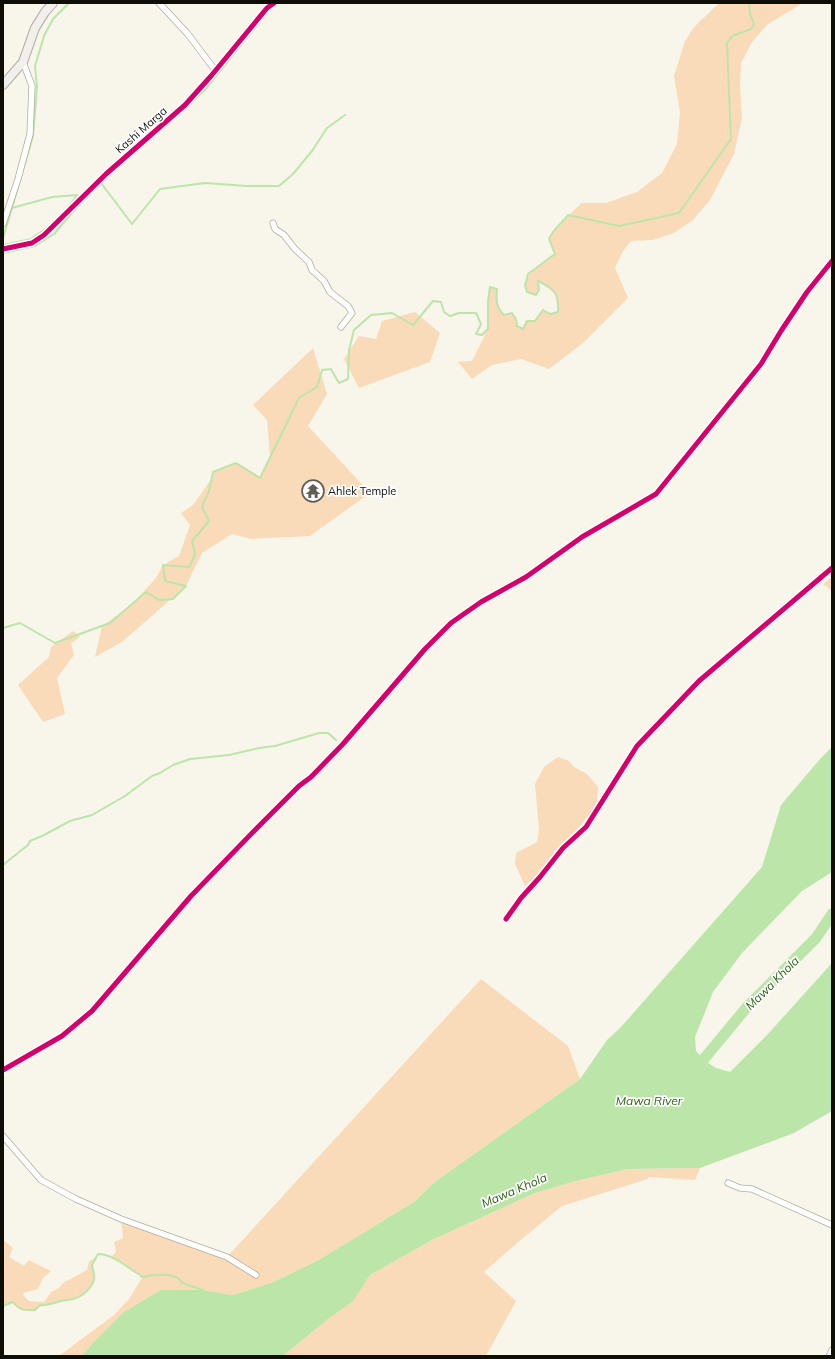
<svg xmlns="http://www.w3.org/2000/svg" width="835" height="1359" font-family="Mulish,sans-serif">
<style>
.green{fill:#fadbb9}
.water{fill:#bbe5a9}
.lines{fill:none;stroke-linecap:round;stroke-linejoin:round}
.stream{stroke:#bbe5a9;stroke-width:2}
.river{stroke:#bbe5a9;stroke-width:11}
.street-casing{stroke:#afaea4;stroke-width:7}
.secondary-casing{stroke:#afaea4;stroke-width:10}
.street{stroke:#fefefc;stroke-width:5.5}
.secondary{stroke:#f1f0ec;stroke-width:8}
.cycleway-casing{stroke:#fff;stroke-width:8}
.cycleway{stroke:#d6006c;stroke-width:5}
.labels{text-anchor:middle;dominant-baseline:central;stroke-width:3.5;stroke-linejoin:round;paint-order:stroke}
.street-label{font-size:11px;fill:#0e0d06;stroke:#fff}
.poi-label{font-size:11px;fill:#0e0d06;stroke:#fff;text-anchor:start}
.water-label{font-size:12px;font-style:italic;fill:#2b6212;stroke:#fff}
</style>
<rect width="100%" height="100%" fill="#f8f6ea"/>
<g class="green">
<path d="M 719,3 L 803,3 L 768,24 L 752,42 L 741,63 L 740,86 L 742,118 L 734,154 L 710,200 L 693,220 L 674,233 L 653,240 L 631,241 L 623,251 L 615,268 L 628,298 L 582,344 L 549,369 L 521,359 L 492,365 L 472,379 L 458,362 L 472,361 L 488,329 L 488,301 L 490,287 L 497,289 C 496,300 496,307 504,315 L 512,313 L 516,319 L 517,326 L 523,329 L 527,321 L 535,321 L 543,310 L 550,314 L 558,312 C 560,294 555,288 538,281 L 539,290 L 536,295 L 527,292 C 520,273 543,265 555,254 L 549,239 C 552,232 556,230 561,224 C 568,216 574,210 582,203 L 606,203 L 637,192 L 662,173 L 677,144 L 680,112 L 674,76 L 685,41 L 694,27 Z"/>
<path d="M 415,312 L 440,333 L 430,362 L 359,388 L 344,359 L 359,336 L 376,339 L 382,321 Z"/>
<path d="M 313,348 L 327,394 L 308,426 L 370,493 L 310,536 L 251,539 L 232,534 L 202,553 L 186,586 L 122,642 L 95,657 L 102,626 L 130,606 L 156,578 L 163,565 L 179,556 L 190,525 L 181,513 L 193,505 L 212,478 L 213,472 L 236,463 L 260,478 L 270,456 L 267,420 L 253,405 Z"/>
<path d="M 832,577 L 832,591 L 823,584 Z"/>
<path d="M 73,631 L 80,637 L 71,643 L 74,655 L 57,678 L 65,714 L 43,722 L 18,685 L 49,657 L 51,647 Z"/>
<path d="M 558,757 L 569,761 L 574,767 L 587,774 L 598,787 L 597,803 L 591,813 L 568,840 L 557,848 L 553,853 L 553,859 L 525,886 L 515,864 L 516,853 L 537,842 L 539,829 L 535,784 L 544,767 Z"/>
<path d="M 481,979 L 568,1046 L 580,1079 L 436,1181 L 414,1202 L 317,1261 L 271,1283 L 233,1295 L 203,1290 L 93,1343 L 82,1356 L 60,1356 L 60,1355 L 114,1315 L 129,1299 L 142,1278 C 135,1268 115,1261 105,1254 L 112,1256 L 116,1252 L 114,1242 L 123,1238 L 121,1219 L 177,1242 L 227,1257 Z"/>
<path d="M 700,1168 L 695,1180 L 648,1177 L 648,1179 L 562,1206 L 523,1238 L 484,1272 L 516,1301 L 486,1356 L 283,1356 L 328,1319 L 352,1301 L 370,1275 L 432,1240 L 535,1193 L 576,1181 L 628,1169 Z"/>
<path d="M 3,1240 L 13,1248 L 9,1257 L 24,1266 L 29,1260 L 51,1271 L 43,1278 L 38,1289 L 23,1293 L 24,1296 L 29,1301 L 44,1302 L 51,1292 L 59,1288 L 63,1283 L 87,1270 L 89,1261 L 95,1258 L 92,1265 L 94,1279 L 88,1290 L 81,1296 L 73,1299 L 44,1305 L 40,1305 L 35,1310 C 24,1310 20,1311 13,1302 L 3,1306 Z"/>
</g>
<path class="water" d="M 832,747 L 832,872 L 802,891 L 742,953 L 713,992 L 695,1037 L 696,1051 L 705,1061 L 716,1068 L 730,1072 L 768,1034 L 832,963 L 832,1111 L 794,1133 L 700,1168 L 628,1169 L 576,1181 L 535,1193 L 432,1240 L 370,1275 L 353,1301 L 328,1319 L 283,1356 L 82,1356 L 93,1343 L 124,1312 L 161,1290 L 203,1290 L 233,1295 L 271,1283 L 317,1261 L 414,1202 L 436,1181 L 580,1079 L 607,1040 L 621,1027 L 762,867 L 781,805 L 821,758 Z"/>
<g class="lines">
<g class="stream">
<path d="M 188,105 L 205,90 L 266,14"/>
<path d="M 128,158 L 173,119"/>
<path d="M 101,183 L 132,224 L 160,189 L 205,183 L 247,186 L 279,186 L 293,174 L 312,151 L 327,128 L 345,115"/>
<path d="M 12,208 L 33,136 L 37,87 L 35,66 L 44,36 L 53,19 L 69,3"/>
<path d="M 63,213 L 74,200 L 77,195"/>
<path d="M 3,238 L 12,208 L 52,197 L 77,195"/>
<path d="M 3,245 L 31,239 L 48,227"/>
<path d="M 3,253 L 35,246 L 54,234 L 84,199 L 120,165"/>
<path d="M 3,628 L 20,623 L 55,643 L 110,623 L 146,592 L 159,600 L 173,599 L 186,586 L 165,581 L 163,565 L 189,567 L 195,555 L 192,541 L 209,521 L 202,507 L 209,491 L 213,472 L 236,463 L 260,478 L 299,398 L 317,387 L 322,370 L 331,369 L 339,383 L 348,379 L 349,350 L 354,330 L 371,315 L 392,313 L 413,325 L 433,301 L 441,302 L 444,312 L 450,316 L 459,313 L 476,313 L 481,324 L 476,334 L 482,335 L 488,329 L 488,301 L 490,287 L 497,289 C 496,300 496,307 504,315 L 512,313 L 516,319 L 517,326 L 523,329 L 527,321 L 535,321 L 543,310 L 550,314 L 558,312 C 559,294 555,289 538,281 L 539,290 L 536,295 L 527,292 L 525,285 L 528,274 L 555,254 L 549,239 C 553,229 562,223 568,215 L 619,226 L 679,213 L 731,139 L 727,43 L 732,36 L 751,29 L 754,24 L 750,14 L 749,3"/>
<path d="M 3,865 L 28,845 L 30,841 L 44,835 L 70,821 L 92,815 L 125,796 L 152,776 L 160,773 L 173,765 L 190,759 L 229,755 L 259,748 L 275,746 L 319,733 L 328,733 L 336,740"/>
<path d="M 3,1306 L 13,1302 C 20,1311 24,1310 35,1310 L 40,1305 C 47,1306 54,1303 61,1301 C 65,1300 69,1300 73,1299 C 82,1297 91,1289 94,1280 C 95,1275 93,1270 92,1265 L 98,1254 C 113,1254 128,1268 140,1275 L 142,1277 C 153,1275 177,1271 182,1283 L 203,1290"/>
</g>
<path class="river" d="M 694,1071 L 747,1007 L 816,938 L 832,914"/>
<g class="street-casing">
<g id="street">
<path d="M 159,3 L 187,33 L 215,70"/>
<path d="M 273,223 L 275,229 L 284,235 L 295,249 L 309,262 L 312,270 L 324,281 L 330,292 L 348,306 L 352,313 L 341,327"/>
<path d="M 3,224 L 18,179 L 30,134 L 32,86 L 23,62"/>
<path d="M 3,249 L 32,243 L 44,235 L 106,174 L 185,105 L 211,76 L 267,8 L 274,3"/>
<path d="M 506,919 L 521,898 L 540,877 L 563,848 L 586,827 L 637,746 L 699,681 L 832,568"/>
<path d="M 3,1070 L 62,1036 L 92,1011 L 191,896 L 257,828 L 299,786 L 311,777 L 343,744 L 425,649 L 451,623 L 481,602 L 526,577 L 582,537 L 656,494 L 761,364 L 781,331 L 807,292 L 832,261"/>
<path d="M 3,1136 L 41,1180 L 76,1199 L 121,1219 L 227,1257 L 256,1275"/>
<path d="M 728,1183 L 740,1188 L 752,1189 L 832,1225"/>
<path d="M 829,1356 L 832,1350"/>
</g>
</g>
<g class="secondary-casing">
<path id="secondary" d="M 3,85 L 23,62 L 35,28 L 45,12 L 53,3"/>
</g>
<use href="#street" class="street"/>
<use href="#secondary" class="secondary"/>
<g class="cycleway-casing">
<g id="cycleway">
<path d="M 3,249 L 32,243 L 44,235 L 106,174 L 185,105 L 211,76 L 267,8 L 274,3"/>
<path d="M 506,919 L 521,898 L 540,877 L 563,848 L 586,827 L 637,746 L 699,681 L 832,568"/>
<path d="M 3,1070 L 62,1036 L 92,1011 L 191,896 L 257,828 L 299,786 L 311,777 L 343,744 L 425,649 L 451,623 L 481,602 L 526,577 L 582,537 L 656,494 L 761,364 L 781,331 L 807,292 L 832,261"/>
</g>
</g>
<use href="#cycleway" class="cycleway"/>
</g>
<defs>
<g id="temple-ring" transform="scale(1.15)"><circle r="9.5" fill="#fff" stroke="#605f56" stroke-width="1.5"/><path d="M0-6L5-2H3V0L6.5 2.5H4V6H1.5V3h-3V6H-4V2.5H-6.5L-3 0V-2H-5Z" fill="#605f56"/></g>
</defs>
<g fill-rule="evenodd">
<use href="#temple-ring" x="313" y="491"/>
</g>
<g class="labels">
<g class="street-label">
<text transform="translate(141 130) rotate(-41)">Kashi Marga</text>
</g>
<g class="poi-label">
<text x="328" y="491">Ahlek Temple</text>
</g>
<g class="water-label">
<text transform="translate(772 983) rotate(-45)">Mawa Khola</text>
<text x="649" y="1100">Mawa River</text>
<text transform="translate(514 1190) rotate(-23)">Mawa Khola</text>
</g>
</g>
<rect width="835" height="1359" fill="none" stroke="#0e0d06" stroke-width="8"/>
</svg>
